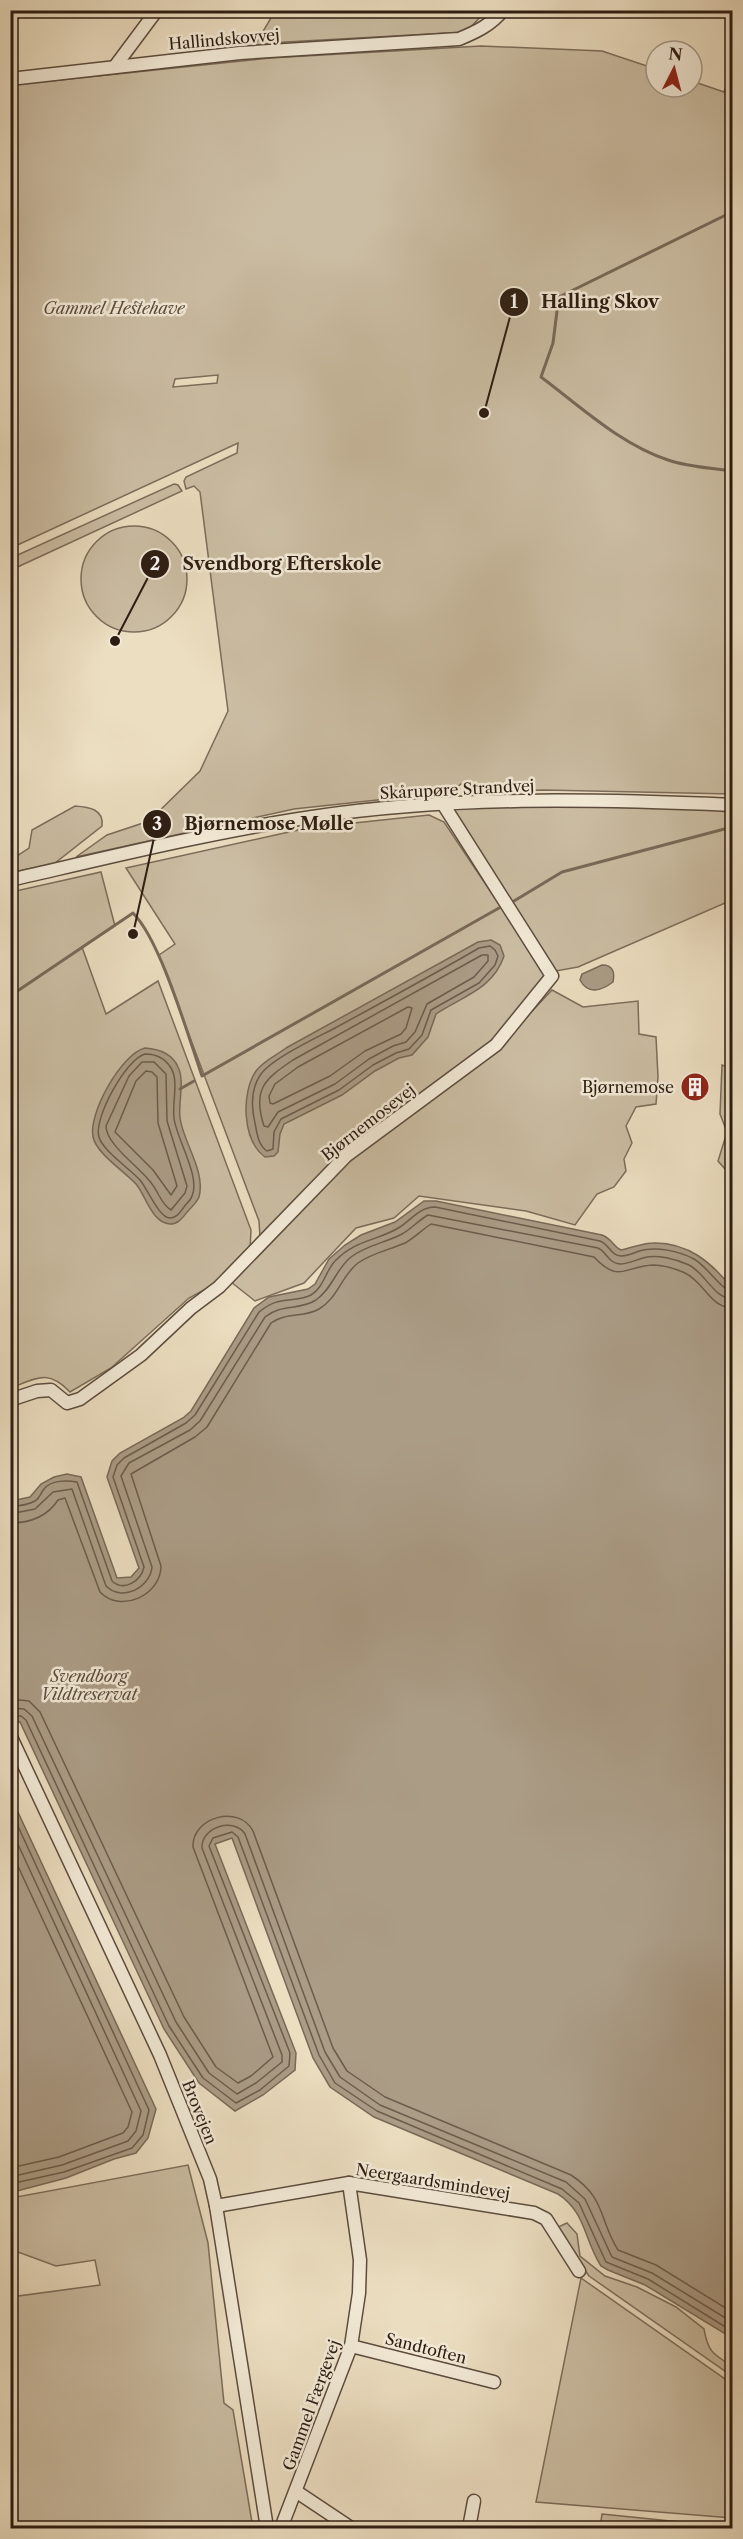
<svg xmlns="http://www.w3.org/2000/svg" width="743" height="2539" font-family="'Libre Caslon Text',serif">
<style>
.green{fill:#cbbda3;stroke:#7c6c5a;stroke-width:1.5;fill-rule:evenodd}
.water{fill:#ab9c86;stroke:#786958;stroke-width:1.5}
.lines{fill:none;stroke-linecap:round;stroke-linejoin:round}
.shore{stroke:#6c5c4c;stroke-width:1.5}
.stream{stroke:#786958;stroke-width:3}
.minor-casing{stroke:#5c4c3e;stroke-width:15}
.minor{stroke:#f3ead7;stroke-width:12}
.labels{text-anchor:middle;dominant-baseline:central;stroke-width:5;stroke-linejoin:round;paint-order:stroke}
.street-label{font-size:16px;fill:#2c1c12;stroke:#f3ead7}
.park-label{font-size:16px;font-style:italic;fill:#5c4c3e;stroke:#f3ead7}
.poi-label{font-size:16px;fill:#2c1c12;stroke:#f3ead7;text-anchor:end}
.leader{fill:none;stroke:#2c1c12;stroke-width:2}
.callout-dot{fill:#2c1c12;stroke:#f3ead7;stroke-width:2}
.mark-label{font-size:18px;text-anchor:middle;font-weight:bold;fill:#fff}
.callout-label{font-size:18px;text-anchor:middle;font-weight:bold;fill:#2c1c12;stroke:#f3ead7;stroke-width:5;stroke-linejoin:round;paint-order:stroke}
</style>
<rect width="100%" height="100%" fill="#ecdec1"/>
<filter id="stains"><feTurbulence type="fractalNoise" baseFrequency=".00333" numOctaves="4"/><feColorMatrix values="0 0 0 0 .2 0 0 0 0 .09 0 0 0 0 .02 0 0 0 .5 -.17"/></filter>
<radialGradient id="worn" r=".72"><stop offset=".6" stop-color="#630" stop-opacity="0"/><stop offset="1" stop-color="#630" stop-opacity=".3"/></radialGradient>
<g class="green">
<path d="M 275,11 L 486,11 L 466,32 L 286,42 L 255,45 Z"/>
<path d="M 481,46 L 602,51 L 656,69 L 656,87 L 692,87 L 692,81 L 724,92 L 732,68 L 732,794 L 544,790 L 478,792 L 461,784 L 451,792 L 294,809 L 76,857 L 107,835 L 149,821 L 200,771 L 228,711 L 200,492 L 194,486 L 186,489 L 184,481 L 186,477 L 237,453 L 238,443 L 11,548 L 11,85 L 270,58 ZM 218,375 L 217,383 L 173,387 L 175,379 Z"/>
<path d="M 174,484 L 178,485 L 182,491 L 11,570 L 11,558 Z"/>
<circle cx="134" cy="579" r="53"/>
<path d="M 513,805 L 732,810 L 732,900 L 578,967 L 556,971 L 452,808 Z"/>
<path d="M 75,806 C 89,807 104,809 102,826 L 55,863 L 11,873 L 11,860 L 29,848 L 32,830 Z"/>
<path d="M 429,815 L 444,822 L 547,976 L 493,1042 L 344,1153 L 260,1237 L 259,1221 L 159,955 L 175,944 L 126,868 L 307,828 Z"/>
<path d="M 101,872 L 115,926 L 82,947 L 106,1014 L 158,981 L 251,1230 L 250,1250 L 215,1284 L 189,1298 L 111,1368 L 70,1392 C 48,1369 37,1378 11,1388 L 11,892 Z"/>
<path d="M 552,990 L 583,1007 L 638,1001 L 639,1034 L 656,1037 L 658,1077 L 656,1104 L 636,1107 L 626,1126 L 632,1143 L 624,1159 L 626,1171 L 614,1187 L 597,1194 L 575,1225 L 526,1211 L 419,1196 L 394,1218 L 356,1228 L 304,1283 L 255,1301 L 231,1282 L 349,1160 L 498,1047 Z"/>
<path d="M 722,1065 L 732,1069 L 732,1177 L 718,1161 L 727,1132 L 720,1114 Z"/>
<path d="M 188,2165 L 208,2243 L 224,2403 L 233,2410 L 253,2528 L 20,2528 L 10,2505 L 11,2297 L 100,2285 L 95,2260 L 56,2266 L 15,2251 L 11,2239 L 11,2198 Z"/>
<path d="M 567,2223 L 577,2234 L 580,2256 L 605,2276 L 637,2287 L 676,2307 L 704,2329 C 708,2352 713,2354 732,2366 L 732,2376 L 589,2276 L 556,2228 Z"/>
<path d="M 581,2278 L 732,2384 L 732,2518 L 536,2502 Z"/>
<path d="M 602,2514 L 709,2525 L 709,2528 L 600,2528 Z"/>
</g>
<g class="water">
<path d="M 491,940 L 500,945 L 504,956 C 493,989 463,996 436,1014 L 428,1037 L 412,1055 L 399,1058 L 375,1071 L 342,1095 L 284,1124 L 280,1134 L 278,1152 L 274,1156 L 265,1157 C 242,1140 241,1093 256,1071 C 263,1061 277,1055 286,1048 L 478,942 Z"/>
<path d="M 602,965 C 613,965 615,972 613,982 C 601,991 588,995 580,980 L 582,974 Z"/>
<path d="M 145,1048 C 159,1049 172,1053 178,1067 C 185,1081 178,1102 180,1118 C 183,1142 206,1171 199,1197 C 197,1202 192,1207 188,1211 C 183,1217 179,1224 170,1224 C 152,1223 146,1196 136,1184 C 125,1172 96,1153 93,1137 C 88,1114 121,1054 145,1048 Z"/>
<path d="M 424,1201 L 436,1201 L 602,1235 C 614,1240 613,1247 621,1250 C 632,1248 642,1243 653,1243 C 688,1242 712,1263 732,1288 L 732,2338 L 645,2285 L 608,2270 L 601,2266 C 584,2240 586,2212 558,2194 L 374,2117 L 330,2087 L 313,2058 L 232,1838 L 215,1844 L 296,2053 L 295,2070 L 263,2095 L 235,2111 L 199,2083 L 164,2029 L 20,1722 L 11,1722 L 11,1501 L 30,1497 L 41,1484 L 54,1477 L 67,1474 L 81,1477 L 117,1578 L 131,1577 L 139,1568 L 107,1477 L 112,1461 L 120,1453 L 183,1418 L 191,1411 L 254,1308 L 269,1297 L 308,1289 L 315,1284 L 329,1259 L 345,1245 L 361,1235 L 395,1222 Z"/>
<path d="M 10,1795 L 156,2109 L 148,2138 L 136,2153 L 114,2159 L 66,2178 L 17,2191 L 10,2190 Z"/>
</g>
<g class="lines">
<g class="shore">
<path d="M 490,946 L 495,950 L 498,956 L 495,965 L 479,983 L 431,1010 L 422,1035 L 409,1049 L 396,1053 L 373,1065 L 339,1090 L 281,1119 L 274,1132 L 273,1149 L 267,1151 C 258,1145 257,1133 255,1123 C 251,1106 251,1088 261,1074 C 273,1058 316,1038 335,1028 C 383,1002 431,976 479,948 Z"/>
<path d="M 482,955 L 488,955 L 488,961 L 474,977 L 427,1004 L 415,1032 L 406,1042 L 393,1046 L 369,1059 L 335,1084 L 278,1112 L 268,1127 L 264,1126 C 252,1089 265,1079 293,1060 Z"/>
<path d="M 408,1007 L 412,1008 L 406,1028 L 401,1034 L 365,1051 L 330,1076 L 273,1104 L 270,1103 L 269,1096 L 275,1084 L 298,1067 Z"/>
<path d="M 145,1054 C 157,1054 165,1058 171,1068 C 179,1081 172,1103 174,1118 C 176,1138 201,1177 192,1196 C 191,1200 186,1204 184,1207 C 180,1212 177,1218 170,1218 C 159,1218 147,1188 140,1180 C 129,1168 103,1151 99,1137 C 93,1119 126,1059 145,1054 Z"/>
<path d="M 142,1062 L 154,1062 L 166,1074 L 167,1121 L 187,1186 L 185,1193 L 171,1210 C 161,1204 159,1193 152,1184 C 140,1167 106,1145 106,1126 L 129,1076 Z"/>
<path d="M 146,1071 L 152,1072 L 157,1077 L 158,1123 L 177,1186 L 171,1195 L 153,1170 L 115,1132 L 136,1081 Z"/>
<path d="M 10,1507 C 18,1506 28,1505 35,1501 C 40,1498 40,1494 44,1489 C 51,1480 67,1480 77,1482 L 112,1581 C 124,1592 141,1581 144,1567 L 113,1477 L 117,1465 L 124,1458 L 186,1423 L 195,1415 L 259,1312 C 281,1294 292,1304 311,1295 C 324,1287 325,1272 335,1261 C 356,1239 378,1241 400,1227 C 412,1219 420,1207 435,1207 L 600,1241 C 609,1244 611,1256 621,1256 C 627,1256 634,1253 639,1251 C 656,1246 679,1251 694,1259 C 707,1266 721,1290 732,1291"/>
<path d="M 10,1514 L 35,1509 L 53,1492 L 72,1489 L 106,1586 C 122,1602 150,1588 152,1567 L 121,1476 L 129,1463 L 190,1430 L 200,1421 L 265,1317 C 282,1303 299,1311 316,1300 C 332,1289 336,1269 351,1257 C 367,1245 385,1243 402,1234 C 411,1229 419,1220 428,1215 L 598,1248 C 607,1252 608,1263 620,1264 C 628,1264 635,1260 643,1258 C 657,1254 676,1259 689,1265 C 705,1273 714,1298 732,1299"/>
<path d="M 10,1523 C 29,1523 47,1517 58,1500 L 65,1498 L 100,1592 C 121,1614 161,1595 161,1566 L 131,1474 L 195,1437 L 207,1427 L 271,1323 C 286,1312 304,1318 319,1309 C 338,1298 341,1276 358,1263 C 372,1253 389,1250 405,1243 C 414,1238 422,1230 431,1224 L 594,1257 C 619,1284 625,1266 653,1265 C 663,1265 676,1269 685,1273 C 704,1282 710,1307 732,1308"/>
<path d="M 10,1699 L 29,1701 L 40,1712 L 184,2017 L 216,2067 L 238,2083 L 251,2076 L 273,2057 L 193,1847 C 192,1817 239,1804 253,1831 L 333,2048 L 347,2071 L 385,2097 L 571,2175 C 606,2198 599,2220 618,2250 L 656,2265 L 732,2312"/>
<path d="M 10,1708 L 24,1709 L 32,1716 L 176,2022 L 209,2073 L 237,2094 L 256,2083 L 282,2062 L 282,2055 L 202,1848 C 201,1827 234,1817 245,1834 L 325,2052 L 340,2077 L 380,2105 L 566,2182 L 585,2199 L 612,2257 L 652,2273 L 732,2322"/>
<path d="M 10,1716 L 21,1716 L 26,1720 L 169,2026 L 203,2078 L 236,2103 L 260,2090 L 289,2066 L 290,2053 L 209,1846 L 213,1838 L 232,1832 L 238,1837 L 319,2055 L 335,2083 L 377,2111 L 562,2189 L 579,2203 L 606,2262 L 648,2279 L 732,2331"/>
<path d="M 10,1809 L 149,2110 L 143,2135 L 132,2148 L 64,2172 L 10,2184"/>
<path d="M 10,1827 L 141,2111 L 136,2131 L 128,2141 L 62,2165 L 10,2177"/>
<path d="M 10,1849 L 132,2112 L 128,2127 L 123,2133 L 59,2157 L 10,2168"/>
</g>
<g class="stream">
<path d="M 559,297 L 732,212"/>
<path d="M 557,311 L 553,343 L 541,377 C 581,407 620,444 668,460 C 688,467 712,468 732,471"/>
<path d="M 514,901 L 562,872 L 732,827"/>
<path d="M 10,996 L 133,913 C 161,941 188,1036 202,1076 L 499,908"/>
<path d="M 180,1089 L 194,1081"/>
</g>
<g class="minor-casing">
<g id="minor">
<path d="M 116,65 L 157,10"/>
<path d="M 10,79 L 240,53 L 459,39 C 476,32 491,25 503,10"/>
<path d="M 10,880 C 110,857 211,832 312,817 C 451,796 593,799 732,805"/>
<path d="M 10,1400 L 37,1391 L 51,1390 L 67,1403 L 80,1399 L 141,1355 L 191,1308 L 219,1287 L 346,1156 L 496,1045 L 552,976 L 443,804"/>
<path d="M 10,1735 L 160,2055 L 210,2179 L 216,2206 L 267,2528"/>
<path d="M 216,2206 L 349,2183 L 534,2213 L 546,2219 L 579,2271"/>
<path d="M 351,2346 L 494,2382"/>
<path d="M 297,2492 L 351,2528"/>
<path d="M 281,2528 L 351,2346 L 359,2293 L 360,2260 L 349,2183"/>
<path d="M 469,2528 L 474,2501"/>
</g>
</g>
<use href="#minor" class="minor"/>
</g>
<defs>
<g id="building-disc" transform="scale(1.5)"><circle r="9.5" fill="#8f2418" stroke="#f3ead7"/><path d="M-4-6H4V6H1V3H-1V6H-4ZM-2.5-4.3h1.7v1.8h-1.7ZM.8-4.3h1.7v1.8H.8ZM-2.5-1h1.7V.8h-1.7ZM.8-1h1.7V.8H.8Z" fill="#fff"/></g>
</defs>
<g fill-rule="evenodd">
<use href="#building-disc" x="695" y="1087"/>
</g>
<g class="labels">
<g class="street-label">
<text transform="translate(224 39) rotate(-5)">Hallindskovvej</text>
<text transform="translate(457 789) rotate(-3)">Skårupøre Strandvej</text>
<text transform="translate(368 1122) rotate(-38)">Bjørnemosevej</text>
<text transform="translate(200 2112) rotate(68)">Brovejen</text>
<text transform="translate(433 2181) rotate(9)">Neergaardsmindevej</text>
<text transform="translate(426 2348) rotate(14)">Sandtoften</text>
<text transform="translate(311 2405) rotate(-70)">Gammel Færgevej</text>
</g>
<g class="park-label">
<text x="114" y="308">Gammel Hestehave</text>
<text x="89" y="1676">Svendborg<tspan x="89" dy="18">Vildtreservat</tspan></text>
</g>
<g class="poi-label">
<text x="674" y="1087">Bjørnemose</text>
</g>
</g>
<path class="leader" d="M484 413L514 302M115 641L155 564M133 934L157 824"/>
<g class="callout-dot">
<circle cx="484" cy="413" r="6"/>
<circle cx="115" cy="641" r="6"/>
<circle cx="133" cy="934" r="6"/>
<circle cx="514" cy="302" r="15"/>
<circle cx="155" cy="564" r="15"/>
<circle cx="157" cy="824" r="15"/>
</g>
<g class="mark-label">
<text x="514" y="308">1</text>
<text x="155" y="570">2</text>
<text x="157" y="830">3</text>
</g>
<g class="callout-label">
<text x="600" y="308">Halling Skov</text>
<text x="282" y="570">Svendborg Efterskole</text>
<text x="269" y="830">Bjørnemose Mølle</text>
</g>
<rect width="743" height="2539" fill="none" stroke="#ecdec1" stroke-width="36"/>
<rect x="12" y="12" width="719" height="2515" fill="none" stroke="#2c1c12" stroke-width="3"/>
<rect x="18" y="18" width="707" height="2503" fill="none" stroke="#2c1c12" stroke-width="1.5"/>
<g transform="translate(674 69) rotate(6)"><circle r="28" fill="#f3ead7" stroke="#a39888" stroke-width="1.5"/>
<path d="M0-4.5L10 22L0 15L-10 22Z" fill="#8f2418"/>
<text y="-9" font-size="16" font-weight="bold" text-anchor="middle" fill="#2c1c12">N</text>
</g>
<rect width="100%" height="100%" filter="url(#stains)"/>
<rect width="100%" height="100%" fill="url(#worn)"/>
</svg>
